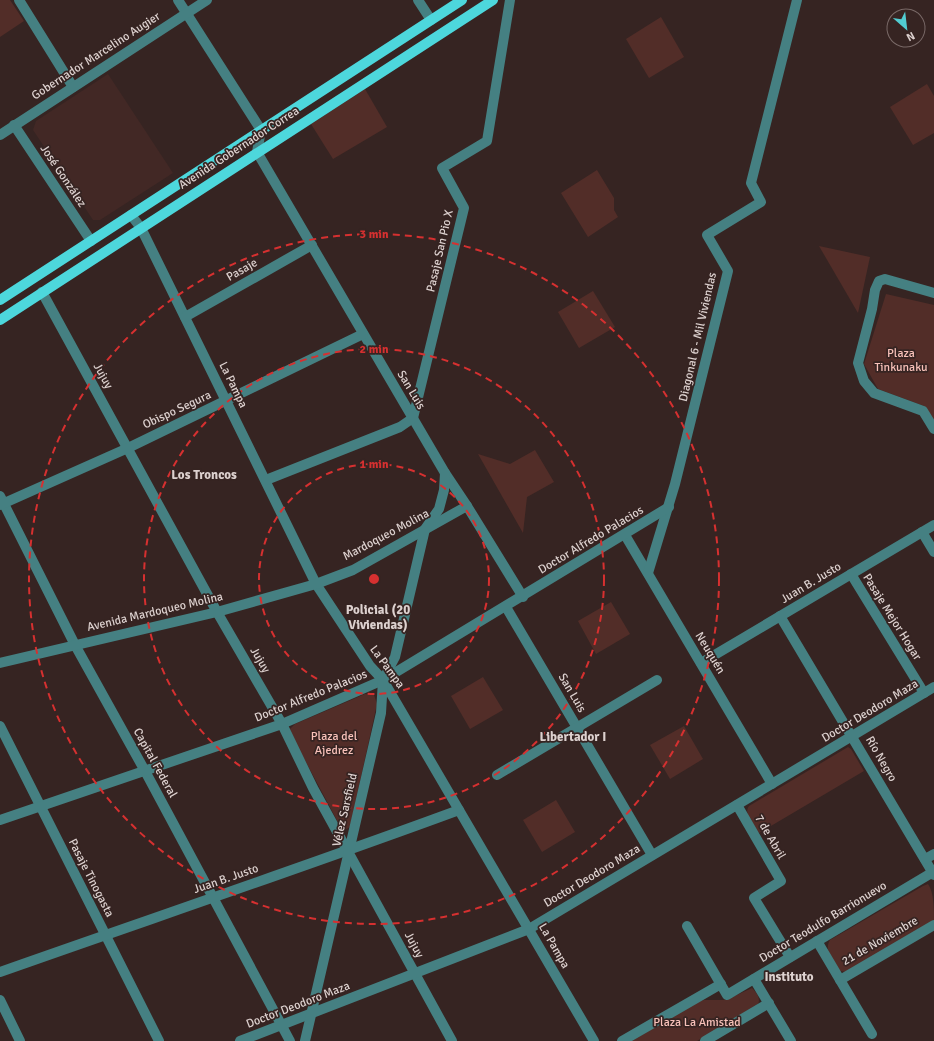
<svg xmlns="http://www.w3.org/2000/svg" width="934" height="1041" font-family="Signika,sans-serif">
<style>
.built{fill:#422825}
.green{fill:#522d28}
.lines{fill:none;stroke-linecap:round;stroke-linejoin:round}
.minor{stroke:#458082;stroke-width:10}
.major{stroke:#4dd7dc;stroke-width:10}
.ring{fill:none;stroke:#d63030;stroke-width:2;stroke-dasharray:7 5}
.labels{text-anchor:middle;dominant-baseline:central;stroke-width:3.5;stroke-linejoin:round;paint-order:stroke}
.street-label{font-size:12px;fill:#ddd1cf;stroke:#362422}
.park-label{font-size:12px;fill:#f8c1b9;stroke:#362422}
.neighbourhood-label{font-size:13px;font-weight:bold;fill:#ddd1cf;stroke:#362422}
.centre{fill:#d63030;stroke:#362422;stroke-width:2}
.ring-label{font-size:12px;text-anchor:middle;font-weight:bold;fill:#d63030;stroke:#362422;stroke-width:3.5;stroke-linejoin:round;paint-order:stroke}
</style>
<rect width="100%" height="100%" fill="#362422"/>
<path class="built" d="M 108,74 L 173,173 L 100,220 L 93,220 L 33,130 L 36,121 Z"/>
<g class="green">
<path d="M 0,0 L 10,0 L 24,21 L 0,37 Z"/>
<path d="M 661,17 L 684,57 L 649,78 L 626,39 Z"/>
<path d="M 927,84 L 934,96 L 934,133 L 913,145 L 890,107 Z"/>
<path d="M 365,89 L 387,127 L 333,159 L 311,124 Z"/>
<path d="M 597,170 L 614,198 L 614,210 L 618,217 L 588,237 L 561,193 Z"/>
<path d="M 819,246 L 870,257 L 858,313 Z"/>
<path d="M 593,291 L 615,327 L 579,348 L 558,312 Z"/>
<path d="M 886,294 L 934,305 L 934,422 L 924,406 L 878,389 L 864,364 Z"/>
<path d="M 535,450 L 554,482 L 527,497 L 523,533 L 478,454 L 510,464 Z"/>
<path d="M 611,602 L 630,634 L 596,654 L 578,621 Z"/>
<path d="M 483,677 L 503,710 L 470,729 L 451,696 Z"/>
<path d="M 365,694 L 374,695 L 377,704 L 350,827 L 345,830 L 340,826 L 291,734 L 290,729 L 295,724 Z"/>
<path d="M 684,726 L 703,759 L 670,779 L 650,745 Z"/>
<path d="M 848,747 L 851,749 L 864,771 L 759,833 C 754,826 743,814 749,806 Z"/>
<path d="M 556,800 L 575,832 L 542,852 L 523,820 Z"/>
<path d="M 928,884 C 934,892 934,909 934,920 L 846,972 L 840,971 C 835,962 823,951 830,940 L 923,886 Z"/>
<path d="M 752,988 C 756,992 761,998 758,1004 L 697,1041 L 632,1041 L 697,1002 L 704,1000 L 723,1000 L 728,999 Z"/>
</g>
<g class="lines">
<g class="minor">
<path d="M 19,0 L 73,87"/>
<path d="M 178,0 L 261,130 L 257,152 L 445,473 L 467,506 L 523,597"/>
<path d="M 418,0 L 431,20"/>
<path d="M 14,125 L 91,241"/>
<path d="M 0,135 L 207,0"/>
<path d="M 131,215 L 141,228 L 316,584 L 370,666 L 383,680 L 594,1041"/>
<path d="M 42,292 L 217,612 L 282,724 L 313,788 L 452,1041"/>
<path d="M 934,293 L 885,279 L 879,281 L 875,290 L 872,309 L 858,363 L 864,381 L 874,393 L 923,411 L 934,429"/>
<path d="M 185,317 L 312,245"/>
<path d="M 266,480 L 400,427 L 413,418 L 464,208 L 442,168 L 487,141 L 510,0"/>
<path d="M 0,496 L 75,645 L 145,771 L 290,1041"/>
<path d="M 0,505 L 128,448 L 363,334"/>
<path d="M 922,532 L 934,552"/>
<path d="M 625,535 L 772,784"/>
<path d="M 648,573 L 675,484 L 728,271 L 707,235 L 761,202 L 751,183 L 797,0"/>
<path d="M 851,574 L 924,693"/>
<path d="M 506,607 L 652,855"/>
<path d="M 780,616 L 934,875"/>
<path d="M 0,663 L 217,612 L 316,584 L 353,570 L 467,506"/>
<path d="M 701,663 L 934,525"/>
<path d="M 0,726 L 159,1041"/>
<path d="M 497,775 L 657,680"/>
<path d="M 737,805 L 781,881 L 754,898 L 790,957"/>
<path d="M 0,820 L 282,724 L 383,680 L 669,507"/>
<path d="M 925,859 L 934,854"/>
<path d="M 687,926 L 727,995 L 933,872"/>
<path d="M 817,941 L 872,1034"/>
<path d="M 0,972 C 153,918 307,866 459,810"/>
<path d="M 754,979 L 791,1041"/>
<path d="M 840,980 L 934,925"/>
<path d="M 0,1000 L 20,1041"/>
<path d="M 240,1041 L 529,929 L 934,687"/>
<path d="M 305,1041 L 381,713 L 383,680 L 395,657 L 425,529 L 439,509 L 444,490 L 445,473"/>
<path d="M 622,1041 L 721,984"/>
<path d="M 705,1041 L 769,1003"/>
</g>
<g class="major">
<path d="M 0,300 L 462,0"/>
<path d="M 0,320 L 493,0"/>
</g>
</g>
<g class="ring">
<circle cx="374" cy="579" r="115"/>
<circle cx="374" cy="579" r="230"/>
<circle cx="374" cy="579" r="345"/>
</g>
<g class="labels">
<g class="street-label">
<text transform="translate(96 56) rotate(-33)">Gobernador Marcelino Augier</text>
<text transform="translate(239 148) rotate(-33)">Avenida Gobernador Correa</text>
<text transform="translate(63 176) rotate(56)">José González</text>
<text transform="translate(440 251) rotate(-77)">Pasaje San Pio X</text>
<text transform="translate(242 270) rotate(-30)">Pasaje</text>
<text transform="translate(698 337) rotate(-77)">Diagonal 6 - Mil Viviendas</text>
<text transform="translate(103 376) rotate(61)">Jujuy</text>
<text transform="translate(233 385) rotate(64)">La Pampa</text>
<text transform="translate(411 390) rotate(59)">San Luis</text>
<text transform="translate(177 410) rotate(-25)">Obispo Segura</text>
<text transform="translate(386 535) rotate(-28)">Mardoqueo Molina</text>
<text transform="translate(591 540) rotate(-31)">Doctor Alfredo Palacios</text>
<text transform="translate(811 583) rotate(-31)">Juan B. Justo</text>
<text transform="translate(155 612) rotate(-13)">Avenida Mardoqueo Molina</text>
<text transform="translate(892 617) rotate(58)">Pasaje Mejor Hogar</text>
<text transform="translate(710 653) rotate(59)">Neuquén</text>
<text transform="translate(260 660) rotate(60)">Jujuy</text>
<text transform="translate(387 667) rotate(54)">La Pampa</text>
<text transform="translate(572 693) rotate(60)">San Luis</text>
<text transform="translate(311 696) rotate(-22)">Doctor Alfredo Palacios</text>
<text transform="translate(870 711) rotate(-31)">Doctor Deodoro Maza</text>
<text transform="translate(881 759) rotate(60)">Río Negro</text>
<text transform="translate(155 763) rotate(61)">Capital Federal</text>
<text transform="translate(345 810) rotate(-77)">Vélez Sarsfield</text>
<text transform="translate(770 837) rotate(60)">7 de Abril</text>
<text transform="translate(592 876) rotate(-31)">Doctor Deodoro Maza</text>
<text transform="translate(91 878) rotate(63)">Pasaje Tinogasta</text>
<text transform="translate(226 879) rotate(-19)">Juan B. Justo</text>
<text transform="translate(823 922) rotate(-31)">Doctor Teodulfo Barrionuevo</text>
<text transform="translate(880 941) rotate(-30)">21 de Noviembre</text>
<text transform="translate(414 945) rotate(62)">Jujuy</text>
<text transform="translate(554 946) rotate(60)">La Pampa</text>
<text transform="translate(298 1005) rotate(-21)">Doctor Deodoro Maza</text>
</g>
<g class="park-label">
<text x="901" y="353">Plaza<tspan x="901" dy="14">Tinkunaku</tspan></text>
<text x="334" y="736">Plaza del<tspan x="334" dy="14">Ajedrez</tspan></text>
<text x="697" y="1022">Plaza La Amistad</text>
</g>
<g class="neighbourhood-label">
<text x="204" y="475">Los Troncos</text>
<text x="378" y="610">Policial (20<tspan x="378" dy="15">Viviendas)</tspan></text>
<text x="573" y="737">Libertador I</text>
<text x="789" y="977">Instituto</text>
</g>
</g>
<circle cx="374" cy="579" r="6" class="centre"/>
<g class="ring-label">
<text x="374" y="238">3 min</text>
<text x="374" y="353">2 min</text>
<text x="374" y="468">1 min</text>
</g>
<g transform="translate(906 28) rotate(152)"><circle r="19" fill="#362422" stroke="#796967"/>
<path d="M0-3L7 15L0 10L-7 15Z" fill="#51ccd1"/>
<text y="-6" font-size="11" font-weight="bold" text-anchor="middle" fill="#ddd1cf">N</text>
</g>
</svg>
